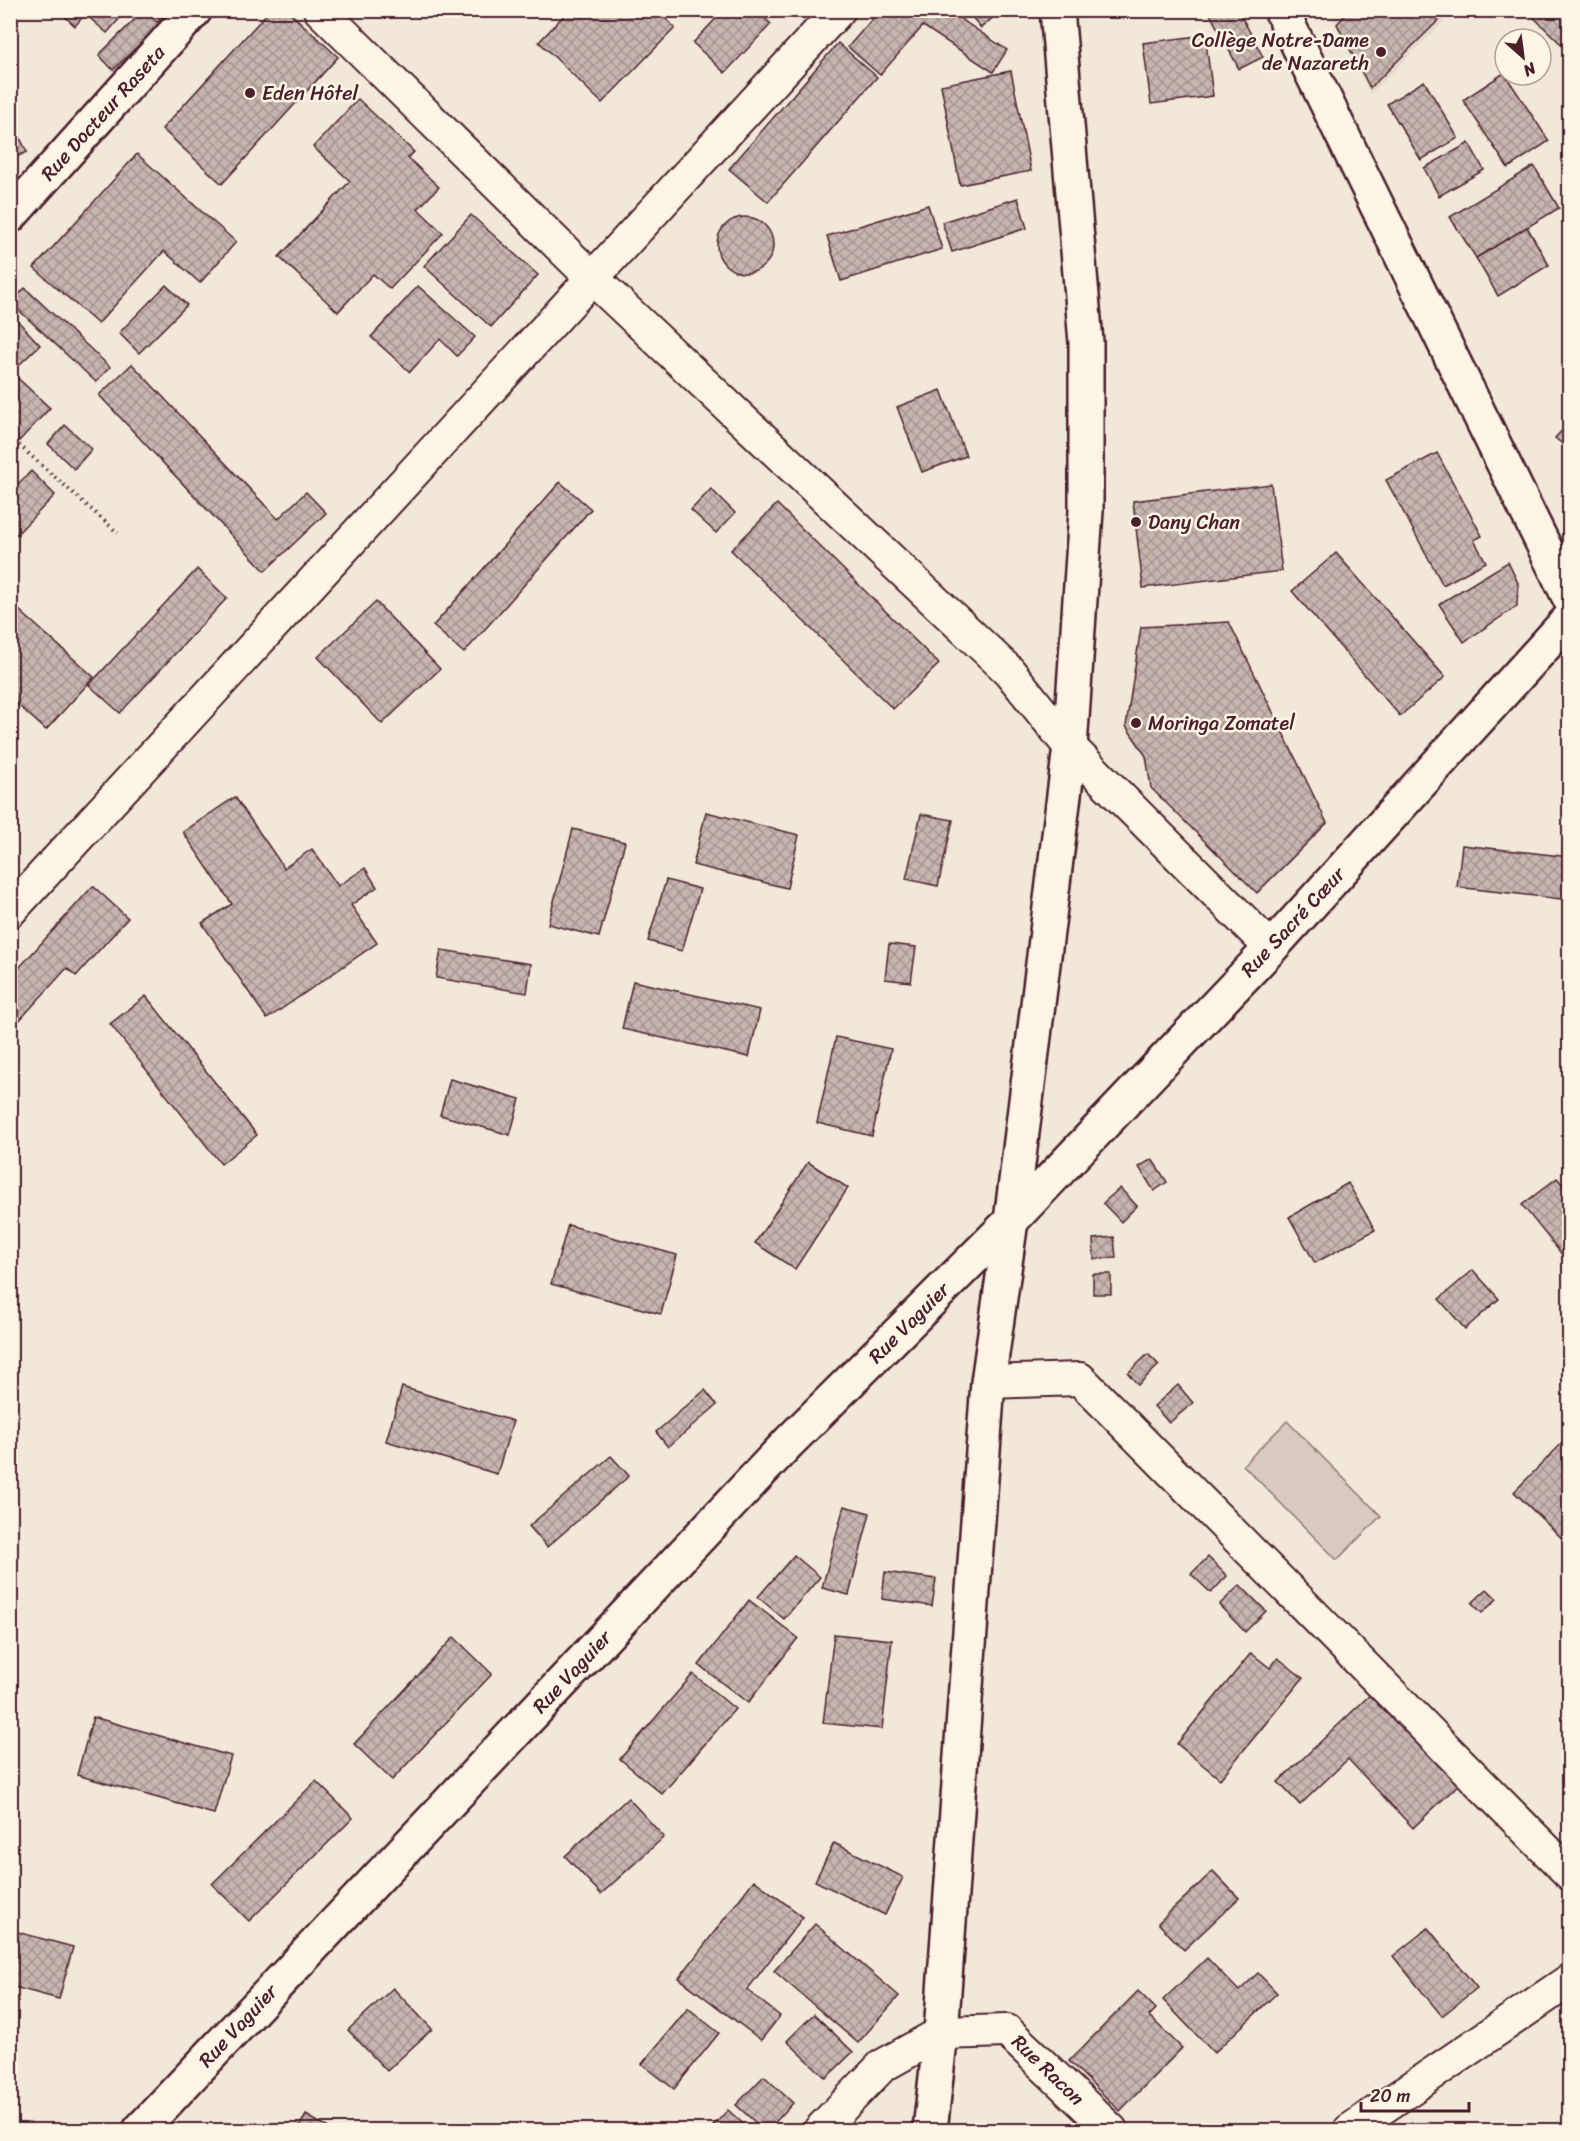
<svg xmlns="http://www.w3.org/2000/svg" width="1580" height="2141" font-family="Sriracha,sans-serif">
<style>
.built{fill:#e4d9cd}
.pitch{fill:#d8cac0;stroke:#917476;stroke-width:1.5}
.building{fill:url(#building-cross-hatch);stroke:#4a1f2b;stroke-width:1.5}
.lines{fill:none;stroke-linecap:round;stroke-linejoin:round}
.minor-casing{stroke:#4a1f2b;stroke-width:36}
.tertiary-casing{stroke:#4a1f2b;stroke-width:38}
.secondary-casing{stroke:#4a1f2b;stroke-width:38}
.path{stroke:#4a1f2b;stroke-width:4;stroke-dasharray:1.5 4.5;stroke-linecap:butt}
.minor{stroke:#fcf5e5;stroke-width:32}
.tertiary{stroke:#fcf5e5;stroke-width:33}
.secondary{stroke:#fcf5e5;stroke-width:33}
.poi-dot{fill:#4a1f2b;stroke:#fcf5e5;stroke-width:2}
.labels{text-anchor:middle;dominant-baseline:central;stroke-width:5;stroke-linejoin:round;paint-order:stroke}
.poi-label{font-size:20px;fill:#4a1f2b;stroke:#fcf5e5;text-anchor:start}
.street-label{font-size:20px;fill:#4a1f2b;stroke:#fcf5e5}
</style>
<defs>
<pattern id="building-cross-hatch" width="8" height="8" patternUnits="userSpaceOnUse" patternTransform="scale(1.5)"><rect width="8" height="8" fill="#c7b6af"/><path d="M0 0l8 8M0 8l8-8" fill="none" stroke="#a4938f"/></pattern>
</defs>
<rect width="100%" height="100%" fill="#f1e8da"/>
<filter id="ink" filterUnits="userSpaceOnUse"><feTurbulence type="fractalNoise" baseFrequency=".0167" numOctaves="2"/><feDisplacementMap in="SourceGraphic" scale="12" xChannelSelector="R" yChannelSelector="G"/><feConvolveMatrix kernelMatrix="1 2 1 2 8 2 1 2 1" color-interpolation-filters="sRGB"/></filter>
<g filter="url(#ink)">
<path class="built" d="M 1329,11 L 1455,11 L 1370,94 Z"/>
<path class="pitch" d="M 1287,1421 L 1381,1516 L 1337,1560 L 1243,1465 Z"/>
<g class="building">
<path d="M 58,10 L 127,10 L 107,33 L 85,14 L 75,26 Z"/>
<path d="M 144,10 L 157,22 L 164,16 L 173,24 L 156,41 L 150,34 L 113,70 L 99,55 Z"/>
<path d="M 270,10 L 287,10 L 338,57 L 222,184 L 162,129 Z"/>
<path d="M 569,10 L 657,10 L 675,28 L 602,103 L 539,42 Z"/>
<path d="M 724,10 L 756,10 L 771,24 L 725,73 L 693,43 Z"/>
<path d="M 880,10 L 947,10 L 1007,50 L 993,72 L 923,26 L 880,75 L 848,47 Z"/>
<path d="M 966,10 L 993,10 L 997,14 L 981,28 Z"/>
<path d="M 1208,10 L 1238,10 L 1263,57 L 1239,69 Z"/>
<path d="M 1350,10 L 1449,10 L 1370,88 L 1337,24 Z"/>
<path d="M 1526,10 L 1570,10 L 1570,37 L 1562,45 Z"/>
<path d="M 1205,35 L 1213,96 L 1151,104 L 1143,43 Z"/>
<path d="M 838,43 L 877,77 L 768,202 L 729,169 Z"/>
<path d="M 1011,71 L 1031,171 L 960,185 L 941,85 Z"/>
<path d="M 1504,73 L 1549,141 L 1508,168 L 1463,100 Z"/>
<path d="M 1424,81 L 1458,138 L 1421,160 L 1387,104 Z"/>
<path d="M 358,99 L 414,152 L 408,158 L 439,187 L 418,209 L 443,233 L 390,289 L 373,274 L 338,312 L 279,257 L 350,181 L 313,147 Z"/>
<path d="M 10,118 L 27,152 L 10,160 Z"/>
<path d="M 1469,143 L 1484,170 L 1439,196 L 1424,168 Z"/>
<path d="M 137,154 L 236,242 L 200,283 L 164,251 L 98,324 L 34,268 Z"/>
<path d="M 1534,166 L 1559,208 L 1476,258 L 1450,217 Z"/>
<path d="M 1018,198 L 1027,228 L 952,252 L 942,222 Z"/>
<path d="M 928,205 L 942,249 L 841,281 L 827,236 Z"/>
<path d="M 471,215 L 538,275 L 491,327 L 424,266 Z"/>
<circle cx="745" cy="245" r="28"/>
<path d="M 1527,227 L 1549,265 L 1498,296 L 1476,258 Z"/>
<path d="M 166,285 L 187,305 L 139,353 L 119,333 Z"/>
<path d="M 418,286 L 475,337 L 457,356 L 440,339 L 410,372 L 371,337 Z"/>
<path d="M 25,288 L 110,367 L 96,382 L 11,303 Z"/>
<path d="M 15,318 L 40,345 L 19,365 L 10,356 L 10,322 Z"/>
<path d="M 132,364 L 278,519 L 306,492 L 326,513 L 265,571 L 99,395 Z"/>
<path d="M 10,371 L 50,408 L 19,441 L 10,433 Z"/>
<path d="M 941,390 L 966,456 L 922,472 L 897,407 Z"/>
<path d="M 1570,422 L 1570,450 L 1555,438 Z"/>
<path d="M 65,425 L 92,449 L 74,469 L 48,444 Z"/>
<path d="M 1437,453 L 1482,536 L 1474,540 L 1486,562 L 1443,585 L 1386,480 Z"/>
<path d="M 31,471 L 55,495 L 10,541 L 10,482 L 15,487 Z"/>
<path d="M 560,482 L 591,509 L 464,653 L 433,626 Z"/>
<path d="M 1271,484 L 1282,571 L 1143,588 L 1133,501 Z"/>
<path d="M 711,489 L 735,513 L 716,533 L 691,510 Z"/>
<path d="M 777,504 L 939,664 L 893,709 L 731,550 Z"/>
<path d="M 1336,553 L 1445,677 L 1400,716 L 1292,591 Z"/>
<path d="M 1508,562 L 1518,583 L 1517,606 L 1464,642 L 1439,604 Z"/>
<path d="M 197,569 L 227,598 L 120,713 L 89,685 Z"/>
<path d="M 10,602 L 94,677 L 46,730 L 10,698 Z"/>
<path d="M 376,602 L 440,669 L 382,724 L 318,657 Z"/>
<path d="M 1229,622 L 1327,823 L 1257,893 L 1151,788 L 1146,756 L 1126,726 L 1141,627 Z"/>
<path d="M 235,797 L 284,868 L 312,849 L 338,886 L 365,868 L 377,887 L 351,905 L 377,943 L 267,1019 L 202,923 L 232,904 L 183,832 Z"/>
<path d="M 706,812 L 799,835 L 787,888 L 693,865 Z"/>
<path d="M 921,814 L 953,820 L 938,886 L 906,879 Z"/>
<path d="M 573,829 L 625,842 L 599,937 L 548,924 Z"/>
<path d="M 1462,845 L 1570,857 L 1570,900 L 1457,887 Z"/>
<path d="M 666,880 L 700,889 L 682,951 L 648,941 Z"/>
<path d="M 93,886 L 128,918 L 76,976 L 67,968 L 17,1023 L 10,1017 L 10,978 Z"/>
<path d="M 889,944 L 916,947 L 911,982 L 885,979 Z"/>
<path d="M 441,950 L 531,964 L 527,993 L 436,978 Z"/>
<path d="M 633,981 L 760,1010 L 749,1057 L 622,1029 Z"/>
<path d="M 146,996 L 257,1135 L 221,1164 L 110,1024 Z"/>
<path d="M 836,1037 L 891,1049 L 872,1136 L 817,1123 Z"/>
<path d="M 450,1079 L 520,1099 L 510,1135 L 440,1115 Z"/>
<path d="M 1152,1159 L 1167,1182 L 1154,1191 L 1139,1167 Z"/>
<path d="M 808,1162 L 848,1188 L 795,1269 L 755,1243 Z"/>
<path d="M 1557,1178 L 1570,1193 L 1568,1262 L 1522,1205 Z"/>
<path d="M 1348,1183 L 1375,1230 L 1315,1263 L 1289,1217 Z"/>
<path d="M 1120,1188 L 1137,1206 L 1121,1222 L 1103,1203 Z"/>
<path d="M 568,1225 L 677,1255 L 661,1314 L 551,1284 Z"/>
<path d="M 1114,1237 L 1116,1258 L 1094,1259 L 1093,1239 Z"/>
<path d="M 1473,1270 L 1499,1299 L 1465,1329 L 1439,1299 Z"/>
<rect x="1093" y="1274" width="18" height="20"/>
<path d="M 1148,1354 L 1159,1365 L 1138,1385 L 1128,1373 Z"/>
<path d="M 1178,1385 L 1193,1403 L 1169,1423 L 1154,1406 Z"/>
<path d="M 402,1387 L 513,1421 L 497,1474 L 386,1441 Z"/>
<path d="M 705,1390 L 717,1405 L 668,1447 L 656,1432 Z"/>
<path d="M 1570,1435 L 1570,1546 L 1514,1492 Z"/>
<path d="M 611,1456 L 629,1476 L 547,1547 L 529,1526 Z"/>
<path d="M 844,1506 L 870,1513 L 849,1595 L 822,1588 Z"/>
<path d="M 794,1555 L 820,1577 L 784,1619 L 758,1597 Z"/>
<path d="M 1208,1557 L 1227,1576 L 1211,1593 L 1191,1574 Z"/>
<path d="M 885,1572 L 936,1579 L 932,1606 L 882,1599 Z"/>
<path d="M 1240,1585 L 1266,1611 L 1245,1632 L 1219,1605 Z"/>
<path d="M 1487,1589 L 1497,1599 L 1482,1613 L 1472,1603 Z"/>
<path d="M 749,1600 L 798,1638 L 748,1703 L 699,1665 Z"/>
<path d="M 834,1634 L 892,1640 L 882,1729 L 823,1723 Z"/>
<path d="M 454,1637 L 492,1674 L 392,1780 L 354,1744 Z"/>
<path d="M 1251,1653 L 1270,1668 L 1278,1658 L 1303,1678 L 1220,1779 L 1177,1744 Z"/>
<path d="M 693,1674 L 735,1709 L 662,1794 L 620,1759 Z"/>
<path d="M 1372,1693 L 1459,1784 L 1413,1828 L 1348,1759 L 1300,1805 L 1278,1782 Z"/>
<path d="M 93,1717 L 231,1756 L 214,1814 L 77,1775 Z"/>
<path d="M 316,1781 L 353,1818 L 249,1921 L 212,1884 Z"/>
<path d="M 628,1798 L 664,1837 L 601,1894 L 565,1856 Z"/>
<path d="M 834,1843 L 903,1877 L 885,1915 L 815,1881 Z"/>
<path d="M 1213,1871 L 1239,1898 L 1184,1950 L 1158,1923 Z"/>
<path d="M 754,1880 L 803,1917 L 747,1990 L 780,2016 L 761,2040 L 679,1978 Z"/>
<path d="M 815,1924 L 899,1996 L 858,2043 L 774,1971 Z"/>
<path d="M 1428,1928 L 1477,1988 L 1442,2016 L 1393,1956 Z"/>
<path d="M 10,1930 L 73,1947 L 59,1999 L 10,1986 Z"/>
<path d="M 1207,1958 L 1239,1991 L 1258,1973 L 1277,1993 L 1214,2053 L 1163,2000 Z"/>
<path d="M 393,1988 L 432,2029 L 387,2071 L 348,2030 Z"/>
<path d="M 1138,1991 L 1156,2009 L 1149,2016 L 1182,2048 L 1120,2111 L 1069,2061 Z"/>
<path d="M 688,2008 L 719,2033 L 674,2089 L 642,2064 Z"/>
<path d="M 814,2014 L 853,2052 L 826,2078 L 787,2041 Z"/>
<path d="M 764,2076 L 793,2103 L 768,2130 L 764,2130 L 736,2105 Z"/>
<path d="M 728,2110 L 750,2130 L 714,2130 L 711,2128 Z"/>
<path d="M 306,2115 L 332,2130 L 297,2130 Z"/>
<path d="M 1428,2122 L 1434,2130 L 1416,2130 Z"/>
</g>
<g class="lines">
<g class="minor-casing">
<g id="minor">
<path d="M 320,10 L 591,277 L 1009,671 L 1070,747 L 1271,948"/>
<path d="M 10,911 L 839,10"/>
<path d="M 988,1382 L 1080,1379 L 1570,1874"/>
<path d="M 820,2130 L 882,2066 L 941,2033 L 1007,2031 L 1111,2130"/>
<path d="M 1350,2130 L 1570,1980"/>
</g>
</g>
<g class="tertiary-casing">
<g id="tertiary">
<path d="M 1281,10 L 1570,599"/>
<path d="M 140,2130 L 789,1442 L 1011,1221 L 1271,948 L 1570,618"/>
<path d="M 930,2130 L 941,2033 L 988,1382 L 1011,1221 L 1070,747 L 1086,511 L 1086,342 L 1057,10"/>
</g>
</g>
<g class="secondary-casing">
<path id="secondary" d="M 10,216 L 195,10"/>
</g>
<path class="path" d="M 10,437 L 118,533"/>
<use href="#minor" class="minor"/>
<use href="#tertiary" class="tertiary"/>
<use href="#secondary" class="secondary"/>
</g>
</g>
<g class="poi-dot">
<circle cx="1381" cy="52" r="6"/>
<circle cx="250" cy="93" r="6"/>
<circle cx="1136" cy="522" r="6"/>
<circle cx="1136" cy="723" r="6"/>
</g>
<g class="labels">
<g class="poi-label">
<text x="1369" y="40" text-anchor="end">Collège Notre-Dame<tspan x="1369" dy="23">de Nazareth</tspan></text>
<text x="262" y="93">Eden Hôtel</text>
<text x="1148" y="522">Dany Chan</text>
<text x="1148" y="723">Moringa Zomatel</text>
</g>
<g class="street-label">
<text transform="translate(103 113) rotate(-48)">Rue Docteur Raseta</text>
<text transform="translate(1293 922) rotate(-47)">Rue Sacré Cœur</text>
<text transform="translate(909 1323) rotate(-45)">Rue Vaguier</text>
<text transform="translate(572 1672) rotate(-47)">Rue Vaguier</text>
<text transform="translate(238 2026) rotate(-47)">Rue Vaguier</text>
<text transform="translate(1048 2070) rotate(44)">Rue Racon</text>
</g>
</g>
<rect width="1580" height="2141" fill="none" stroke="#fcf5e5" stroke-width="36"/>
<rect x="18" y="18" width="1544" height="2105" fill="none" stroke="#4a1f2b" stroke-width="2" filter="url(#ink)"/>
<g transform="translate(1523 57) rotate(152)"><circle r="28" fill="#fcf5e5" stroke="#b59f9b" stroke-width="1.5"/>
<path d="M0-4.5L10 22L0 15L-10 22Z" fill="#4a1f2b"/>
<text y="-9" font-size="16" font-weight="bold" text-anchor="middle" fill="#4a1f2b">N</text>
</g>
<path d="M1361 2102v9h108v-9" fill="none" stroke="#4a1f2b" stroke-width="3"/>
<text x="1370" y="2102" font-size="18" fill="#4a1f2b" stroke="#fcf5e5" stroke-width="4.5" paint-order="stroke">20 m</text>
</svg>
